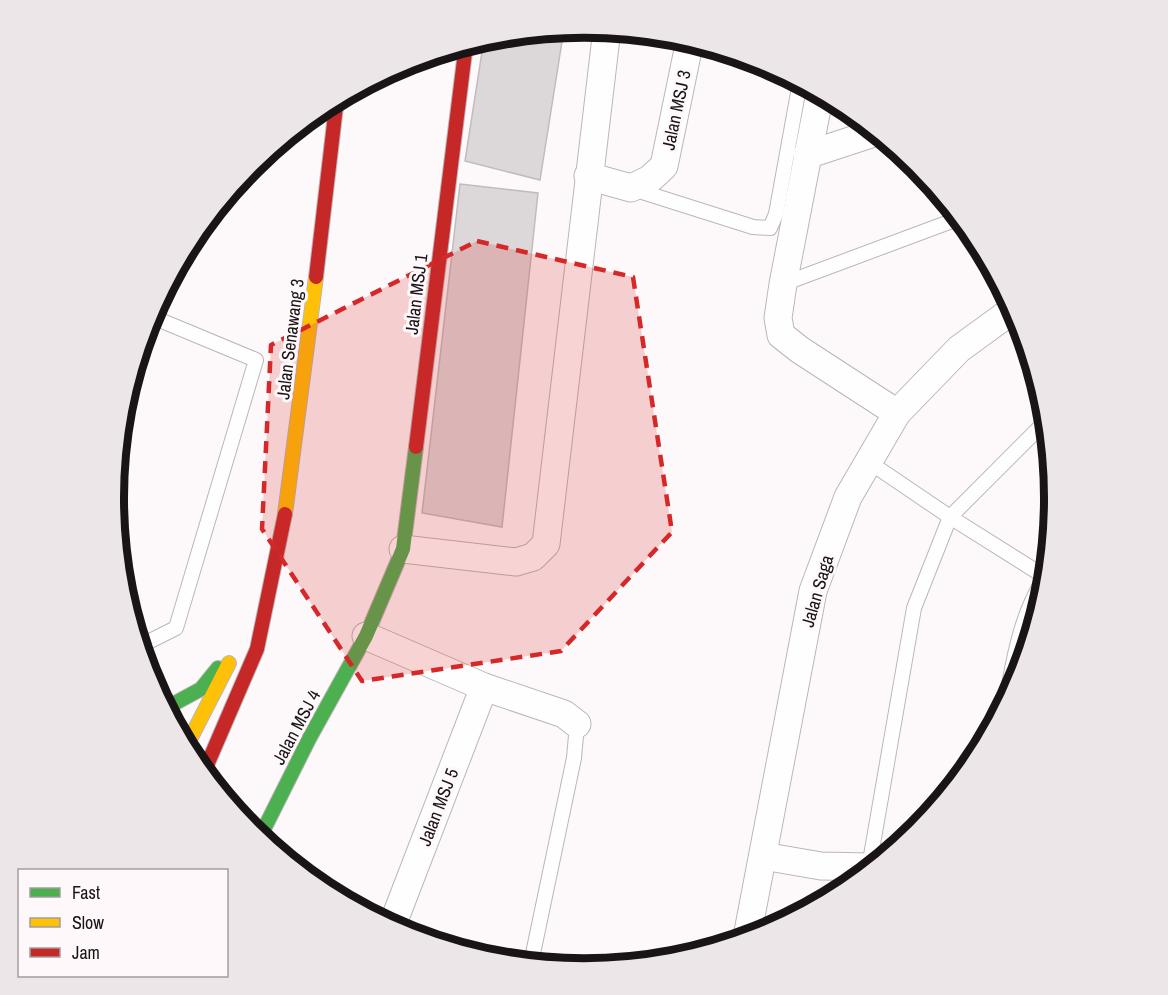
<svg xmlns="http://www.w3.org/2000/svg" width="1168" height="995" font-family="'Archivo Narrow',sans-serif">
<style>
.building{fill:#dcd7d9;stroke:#c0bcbe;stroke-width:1.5}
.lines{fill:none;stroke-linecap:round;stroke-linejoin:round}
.lane-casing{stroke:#bbb7b8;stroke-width:16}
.street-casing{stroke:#bbb7b8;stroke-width:29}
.fast-casing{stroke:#bbb7b8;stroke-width:16}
.slow-casing{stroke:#bbb7b8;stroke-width:16}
.jam-casing{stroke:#bbb7b8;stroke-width:16}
.lane{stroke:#fffefe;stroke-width:14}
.street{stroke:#fffefe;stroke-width:27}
.fast{stroke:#4caf50;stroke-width:14}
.slow{stroke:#ffc107;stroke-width:14}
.jam{stroke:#c62828;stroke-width:14}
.marked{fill:#d62828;fill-opacity:0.2;stroke:#d62828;stroke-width:4.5;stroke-dasharray:12 8;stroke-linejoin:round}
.labels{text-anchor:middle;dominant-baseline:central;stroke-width:6;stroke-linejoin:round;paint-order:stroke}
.street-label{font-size:18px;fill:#191416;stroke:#fef8fa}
.rim{fill:none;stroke:#191416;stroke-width:8}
</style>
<rect width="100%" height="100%" fill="#fdf9fb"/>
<g class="building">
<path d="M 564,29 L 540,180 L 465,161 L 484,39 L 493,36 Z"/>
<path d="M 460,184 L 538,193 L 502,527 L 422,513 Z"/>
</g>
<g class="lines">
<g class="lane-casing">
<g id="lane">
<path d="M 633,189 L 753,227 L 770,228 L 776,214 L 800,82"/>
<path d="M 206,223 L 206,220"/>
<path d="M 783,284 L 960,218"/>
<path d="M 869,462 L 950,517 L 1047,578"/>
<path d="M 140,646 L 176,628 L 256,360 L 150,316"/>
<path d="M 869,867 L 914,608 L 950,517 L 1047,420"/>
<path d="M 531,963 L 574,758 L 577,724"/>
</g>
</g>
<g class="street-casing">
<g id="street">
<path d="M 820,93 L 783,284 L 778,318 L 781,335 L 800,350 L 897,413"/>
<path d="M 807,155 L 877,132"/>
<path d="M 588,176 L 631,188 L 650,179 L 664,166 L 690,40"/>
<path d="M 403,549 L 516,562 L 533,557 L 546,544 L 607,29"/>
<path d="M 366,636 L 484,687 L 564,714 L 577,724"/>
<path d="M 1016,683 C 1022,649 1029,618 1046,588"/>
<path d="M 763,856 L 821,866 L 872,867"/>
<path d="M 392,926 L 484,687"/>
<path d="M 747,937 L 813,591 L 848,497 L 897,413 L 959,349 L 1014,309"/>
</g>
</g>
<g class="fast-casing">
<g id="fast">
<path d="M 166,708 L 201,689 L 218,668"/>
<path d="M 260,837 L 310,737 L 366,636 L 403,549 L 416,447"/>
</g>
</g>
<g class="slow-casing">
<g id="slow">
<path d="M 285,514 L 316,277"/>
<path d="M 186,747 L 229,663"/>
</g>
</g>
<g class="jam-casing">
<g id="jam">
<path d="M 316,277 L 337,98"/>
<path d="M 416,447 L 466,44"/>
<path d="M 204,772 L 257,649 L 285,514"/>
</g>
</g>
<use href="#lane" class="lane"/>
<use href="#street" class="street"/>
<use href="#fast" class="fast"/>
<use href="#slow" class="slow"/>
<use href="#jam" class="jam"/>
</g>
<path class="marked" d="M 477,241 L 633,277 L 672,532 L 561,651 L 362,681 L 262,529 L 271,345 Z"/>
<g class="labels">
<g class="street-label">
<text transform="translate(676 110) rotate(-78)">Jalan MSJ 3</text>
<text transform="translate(416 294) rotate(-83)">Jalan MSJ 1</text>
<text transform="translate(290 339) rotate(-83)">Jalan Senawang 3</text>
<text transform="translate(817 591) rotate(-74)">Jalan Saga</text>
<text transform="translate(296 727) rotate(-62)">Jalan MSJ 4</text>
<text transform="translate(438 807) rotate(-69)">Jalan MSJ 5</text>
</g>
</g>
<path d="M0 0H1168V995H0ZM124 498a460 460 0 1 1 920 0a460 460 0 1 1-920 0Z" fill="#ece6e8" fill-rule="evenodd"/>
<path class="rim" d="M124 498a460 460 0 1 1 920 0a460 460 0 1 1-920 0Z"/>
<rect x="18" y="869" width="210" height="108" fill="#fef8fa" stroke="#a29d9f" stroke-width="1.5"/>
<rect x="30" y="888" width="30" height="9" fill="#4caf50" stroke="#a29d9f" stroke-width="1.5"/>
<text x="72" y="899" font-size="18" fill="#191416">Fast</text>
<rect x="30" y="918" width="30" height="9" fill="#ffc107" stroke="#a29d9f" stroke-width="1.5"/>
<text x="72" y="929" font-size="18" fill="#191416">Slow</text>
<rect x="30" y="948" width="30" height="9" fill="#c62828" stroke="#a29d9f" stroke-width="1.5"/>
<text x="72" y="959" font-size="18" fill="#191416">Jam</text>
</svg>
